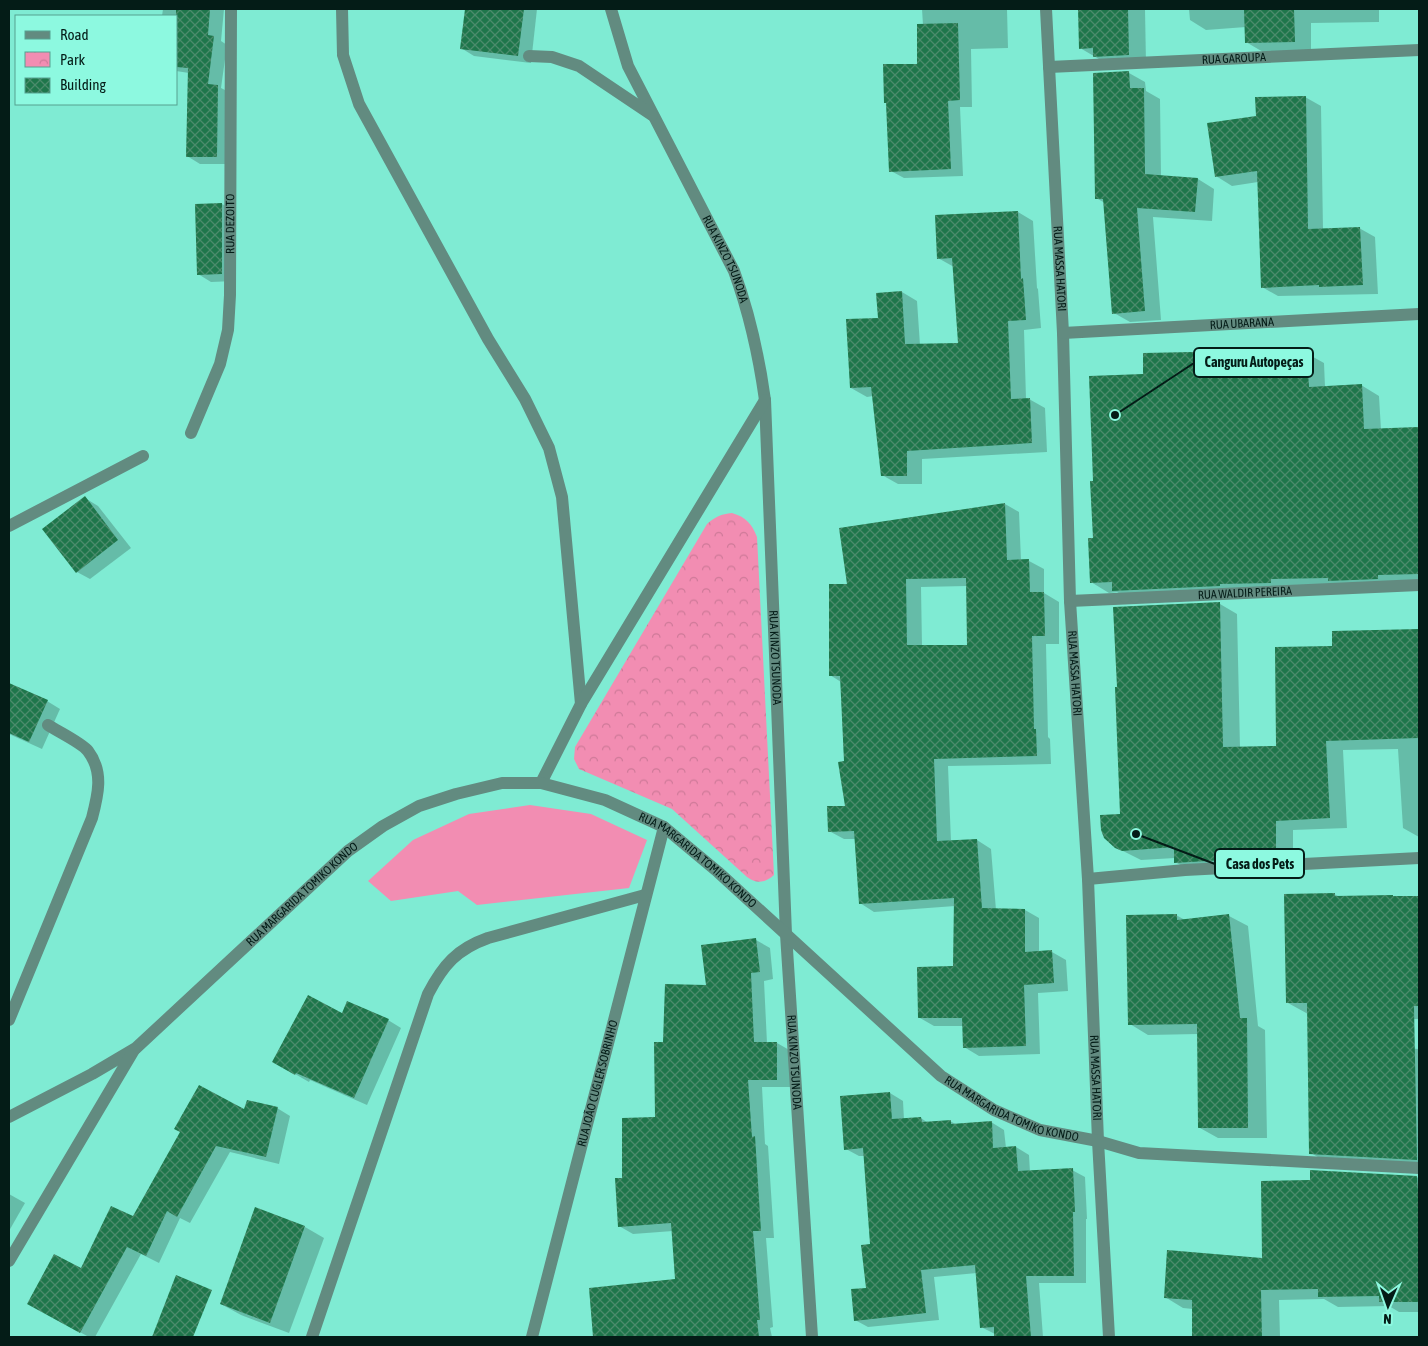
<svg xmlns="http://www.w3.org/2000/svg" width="1428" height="1346" font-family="'Asap Condensed',sans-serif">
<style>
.green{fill:#f28db2}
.park{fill:url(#park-crowns)}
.shadow{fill:#0003;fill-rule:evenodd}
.building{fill:url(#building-cross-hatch);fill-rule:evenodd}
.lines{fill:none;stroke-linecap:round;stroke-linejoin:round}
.minor{stroke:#628b80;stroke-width:12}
.labels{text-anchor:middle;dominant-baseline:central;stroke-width:4.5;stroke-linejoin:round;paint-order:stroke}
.street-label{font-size:12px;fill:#041c17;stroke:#8df9e0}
.leader{fill:none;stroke:#041c17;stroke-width:2}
.callout-dot{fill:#041c17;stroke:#8df9e0;stroke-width:2}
.callout{fill:#8df9e0;stroke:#041c17;stroke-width:2}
.callout-label{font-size:14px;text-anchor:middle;font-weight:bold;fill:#041c17}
</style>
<defs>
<pattern id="park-crowns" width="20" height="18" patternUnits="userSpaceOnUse" patternTransform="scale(1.25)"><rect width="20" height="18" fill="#f28db2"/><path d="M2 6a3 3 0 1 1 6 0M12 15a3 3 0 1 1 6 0" fill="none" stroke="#ce7998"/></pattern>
<pattern id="building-cross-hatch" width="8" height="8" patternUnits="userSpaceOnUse" patternTransform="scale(1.25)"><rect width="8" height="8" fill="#1e764b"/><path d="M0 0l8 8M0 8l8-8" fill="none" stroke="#4b8b6c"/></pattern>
</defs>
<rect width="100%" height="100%" fill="#7febd3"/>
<path class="green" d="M 530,805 L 591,814 L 647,840 L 629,888 L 477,905 L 458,891 L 391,901 L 368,881 L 413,840 L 469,814 Z"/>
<path class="park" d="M 732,513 C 746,517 752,524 757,537 L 774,875 C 765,883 756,884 747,877 L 672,809 L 579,769 L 574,759 L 575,747 L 707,524 C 715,517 721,514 732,513 Z"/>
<g class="shadow">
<path d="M 163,9 L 224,9 L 221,41 L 227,45 L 221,88 L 231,93 L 230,164 L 200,164 L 187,156 L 189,73 L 176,71 L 176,16 L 162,16 Z"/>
<path d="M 466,9 L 537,9 L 531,63 L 474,56 L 461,48 Z"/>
<path d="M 922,9 L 1007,9 L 1008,48 L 971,49 L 972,107 L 960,107 L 963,176 L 904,178 L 891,171 L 919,65 L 923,25 Z"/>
<path d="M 1079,9 L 1145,9 L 1146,64 L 1111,66 L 1080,48 Z"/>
<path d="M 1189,9 L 1379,9 L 1379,22 L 1311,23 L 1311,51 L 1263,52 L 1246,42 L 1246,27 L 1206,30 L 1190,20 Z"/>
<path d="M 1129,73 L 1145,82 L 1146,91 L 1160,99 L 1161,177 L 1198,179 L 1214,189 L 1212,221 L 1153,217 L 1161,320 L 1130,322 L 1114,313 L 1105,203 L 1096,198 Z"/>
<path d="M 1305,97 L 1321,106 L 1323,230 L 1359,228 L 1375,237 L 1378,294 L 1278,296 L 1262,287 L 1258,182 L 1232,186 L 1216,176 L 1257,117 Z"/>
<path d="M 222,204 L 235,211 L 235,281 L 211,282 L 198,274 Z"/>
<path d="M 1018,212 L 1033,221 L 1037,288 L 1038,289 L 1041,328 L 1024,330 L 1026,399 L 1029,399 L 1045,408 L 1047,452 L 922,459 L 922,484 L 898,484 L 882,475 L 873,396 L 867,397 L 851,388 L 879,319 L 902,292 L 917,301 L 920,345 L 960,344 L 954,267 L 938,258 Z"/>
<path d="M 1306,353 L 1324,363 L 1325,387 L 1361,385 L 1379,396 L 1381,430 L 1419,428 L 1419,584 L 1131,600 L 1117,592 L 1109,593 L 1091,582 L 1094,539 L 1094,482 L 1144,375 L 1193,354 L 1202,359 Z"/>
<path d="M 85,498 L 98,506 L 131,548 L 90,579 L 77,572 Z"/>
<path d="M 1005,504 L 1019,512 L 1021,561 L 1029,561 L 1044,569 L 1044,593 L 1059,602 L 1059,644 L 1046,644 L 1048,737 L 1050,739 L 1051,764 L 948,766 L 951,842 L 977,840 L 991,849 L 996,910 L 1025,910 L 1039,918 L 1039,952 L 1052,952 L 1066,960 L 1068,991 L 1038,993 L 1040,1054 L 979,1056 L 964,1047 L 963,1026 L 934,1026 L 920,1018 L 955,968 L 955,906 L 874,912 L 860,903 L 856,839 L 844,839 L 829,831 L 846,807 L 841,682 L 830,675 L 849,585 ZM 967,586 L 968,646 L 922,646 L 921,587 Z"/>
<path d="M 1220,604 L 1237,614 L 1240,748 L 1278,747 L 1333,648 L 1333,632 L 1419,630 L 1419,837 L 1403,828 L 1398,749 L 1343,750 L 1347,828 L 1293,830 L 1293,865 L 1193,872 L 1175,862 L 1175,858 L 1141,860 L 1115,847 L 1121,815 Z"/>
<path d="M 9,685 L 47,701 L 60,709 L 42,749 L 9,734 Z"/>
<path d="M 1334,894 L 1340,897 L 1419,897 L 1419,1019 L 1373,1020 L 1372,1046 L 1419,1049 L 1419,1169 L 1330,1164 L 1311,1153 L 1308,1014 L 1288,1003 Z"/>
<path d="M 1176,915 L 1185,920 L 1229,916 L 1248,926 L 1258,1026 L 1265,1030 L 1267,1138 L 1218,1138 L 1200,1128 L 1198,1034 L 1148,1035 L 1130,1024 Z"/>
<path d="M 756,940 L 770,948 L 773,979 L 764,981 L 767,1043 L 777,1043 L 791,1051 L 791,1087 L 762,1087 L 765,1144 L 768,1146 L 774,1238 L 766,1238 L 773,1327 L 770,1328 L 772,1337 L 599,1337 L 598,1326 L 676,1280 L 673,1231 L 633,1234 L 619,1226 L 623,1179 L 656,1118 L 664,1044 L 707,986 Z"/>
<path d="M 342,1014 L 388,1020 L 401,1028 L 367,1105 L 310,1080 L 309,1082 L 274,1062 Z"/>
<path d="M 890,1093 L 903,1101 L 904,1120 L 921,1118 L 928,1123 L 950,1121 L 957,1125 L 991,1122 L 1004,1130 L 1006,1148 L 1016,1147 L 1029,1155 L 1030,1172 L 1072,1170 L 1085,1177 L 1087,1219 L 1086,1219 L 1086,1283 L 1039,1283 L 1043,1337 L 995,1337 L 995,1334 L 981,1327 L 977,1273 L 934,1277 L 939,1320 L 868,1327 L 855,1320 L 867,1289 L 871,1245 L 864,1156 L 859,1156 L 846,1149 Z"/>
<path d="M 277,1108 L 290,1116 L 279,1164 L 230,1152 L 190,1223 L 180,1218 L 159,1263 L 141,1254 L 95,1337 L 89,1337 L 41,1311 L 133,1218 L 245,1111 Z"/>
<path d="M 1417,1177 L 1419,1179 L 1419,1312 L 1399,1312 L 1389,1306 L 1338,1307 L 1324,1299 L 1279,1300 L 1280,1337 L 1194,1337 L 1193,1309 L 1183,1308 L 1165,1297 L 1264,1259 Z"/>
<path d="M 9,1194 L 25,1203 L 9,1231 Z"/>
<path d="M 305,1227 L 324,1238 L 289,1333 L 241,1315 L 221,1304 Z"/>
</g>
<g class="building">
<path d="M 176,9 L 210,9 L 208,35 L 214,36 L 208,84 L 218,85 L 217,157 L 186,157 L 188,68 L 176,67 Z"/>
<path d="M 465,9 L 524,9 L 518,56 L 460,49 Z"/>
<path d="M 1078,9 L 1128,9 L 1129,55 L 1093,57 L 1093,48 L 1079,49 Z"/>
<path d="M 1244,9 L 1294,9 L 1295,42 L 1245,43 Z"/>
<path d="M 958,23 L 960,100 L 948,101 L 951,169 L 889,172 L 886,103 L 884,103 L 883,64 L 917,64 L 917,24 Z"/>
<path d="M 1129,71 L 1130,88 L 1144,88 L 1145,174 L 1198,178 L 1195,212 L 1137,208 L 1145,311 L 1112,314 L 1103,199 L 1095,199 L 1093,73 Z"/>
<path d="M 1306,96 L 1308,229 L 1360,227 L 1363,285 L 1319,287 L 1319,285 L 1261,288 L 1257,171 L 1215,177 L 1207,123 L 1256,116 L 1255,97 Z"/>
<path d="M 222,203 L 222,274 L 197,275 L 195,204 Z"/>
<path d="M 1018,211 L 1021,279 L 1023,278 L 1026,320 L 1008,321 L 1011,399 L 1030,398 L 1032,443 L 907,451 L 907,476 L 881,476 L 871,387 L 850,388 L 846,319 L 878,318 L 876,293 L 902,291 L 905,344 L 958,343 L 952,258 L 937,259 L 935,215 Z"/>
<path d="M 1307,351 L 1309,387 L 1362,384 L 1364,429 L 1418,427 L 1419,574 L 1378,575 L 1378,579 L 1328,581 L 1328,578 L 1271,579 L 1271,583 L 1220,584 L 1220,586 L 1112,591 L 1112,582 L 1090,583 L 1088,538 L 1093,538 L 1090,481 L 1093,481 L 1089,376 L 1143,374 L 1143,353 L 1193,352 L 1193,359 Z"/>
<path d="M 85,496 L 118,540 L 76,573 L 42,529 Z"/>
<path d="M 1005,503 L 1007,560 L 1029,559 L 1030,592 L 1044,592 L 1045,636 L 1032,636 L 1034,729 L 1036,729 L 1037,756 L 934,759 L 937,841 L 977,839 L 982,908 L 1025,909 L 1025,952 L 1052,950 L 1054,983 L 1024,985 L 1026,1046 L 963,1048 L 962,1018 L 918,1018 L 917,967 L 953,966 L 954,898 L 859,904 L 854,831 L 828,832 L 827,806 L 845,806 L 838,762 L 844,761 L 840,676 L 829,676 L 829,584 L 847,584 L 839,528 ZM 966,578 L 967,645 L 907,645 L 906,579 Z"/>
<path d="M 1220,602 L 1223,747 L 1276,746 L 1275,647 L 1332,646 L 1332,631 L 1419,629 L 1419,738 L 1326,741 L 1330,818 L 1276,821 L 1276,856 L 1224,857 L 1224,860 L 1174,863 L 1174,847 L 1122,851 L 1115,848 L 1104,838 L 1101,830 L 1100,815 L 1120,814 L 1115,687 L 1117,687 L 1113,607 Z"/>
<path d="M 9,683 L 48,700 L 29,742 L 9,733 Z"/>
<path d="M 1335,893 L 1335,896 L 1393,895 L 1393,896 L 1419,896 L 1419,1006 L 1414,1006 L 1417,1160 L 1309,1154 L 1307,1003 L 1286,1003 L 1284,894 Z"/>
<path d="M 1177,914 L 1177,920 L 1229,914 L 1240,1018 L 1247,1018 L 1248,1128 L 1198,1128 L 1197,1024 L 1128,1025 L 1126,915 Z"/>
<path d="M 756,938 L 760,972 L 751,973 L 754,1042 L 777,1042 L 777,1080 L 748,1080 L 752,1137 L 755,1136 L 761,1231 L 753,1231 L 760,1320 L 757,1320 L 759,1337 L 593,1337 L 589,1288 L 675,1279 L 671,1223 L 618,1227 L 615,1178 L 622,1178 L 622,1118 L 655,1117 L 654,1042 L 663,1042 L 665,984 L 706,985 L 701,945 Z"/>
<path d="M 308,995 L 342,1013 L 347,1001 L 389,1019 L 354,1098 L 296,1073 L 295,1075 L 272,1062 Z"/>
<path d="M 199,1085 L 244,1109 L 247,1100 L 278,1107 L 266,1157 L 216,1146 L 177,1217 L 167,1211 L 146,1256 L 127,1247 L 80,1333 L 27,1304 L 54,1254 L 81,1268 L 111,1206 L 133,1216 L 180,1132 L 174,1129 Z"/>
<path d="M 890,1092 L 892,1119 L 921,1117 L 922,1122 L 951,1120 L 951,1124 L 992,1121 L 993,1148 L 1016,1146 L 1018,1171 L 1073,1168 L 1075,1212 L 1073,1212 L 1074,1276 L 1026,1276 L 1031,1337 L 994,1337 L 994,1327 L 980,1328 L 975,1265 L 921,1270 L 926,1313 L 854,1321 L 851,1289 L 866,1288 L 861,1245 L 870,1244 L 863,1148 L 844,1150 L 840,1096 Z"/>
<path d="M 1310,1170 L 1417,1176 L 1418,1192 L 1419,1192 L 1419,1302 L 1379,1302 L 1379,1296 L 1318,1297 L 1318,1289 L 1261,1290 L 1262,1337 L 1192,1337 L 1192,1300 L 1164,1298 L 1167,1250 L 1262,1258 L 1261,1181 L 1310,1180 Z"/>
<path d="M 255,1207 L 305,1226 L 270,1323 L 220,1304 Z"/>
<path d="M 176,1275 L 212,1290 L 193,1337 L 152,1337 Z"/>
</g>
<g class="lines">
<g class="minor">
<path d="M 342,9 L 343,55 L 359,104 L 488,339 L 525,399 L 549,448 L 562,497 L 581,704"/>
<path id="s1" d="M 611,9 L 628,66 L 734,271 C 749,312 759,357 765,400 L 786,934 L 812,1337"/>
<path id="s2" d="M 1046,9 L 1063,333 L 1070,601 L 1088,879 L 1098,1141 L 1109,1337"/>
<path d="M 529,56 L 552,57 L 579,66 L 652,115"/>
<path id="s3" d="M 1049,67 L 1419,50"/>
<path id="s4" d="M 1063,333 L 1419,314"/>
<path id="s5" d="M 191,433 L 220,364 L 228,330 L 230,295 L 231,9"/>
<path d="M 9,526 L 143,456"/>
<path id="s6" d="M 1070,601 L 1419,585"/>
<path d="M 541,783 L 581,704 L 765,400"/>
<path d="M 1088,879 L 1185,870 L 1419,858"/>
<path d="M 9,1020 L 92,818 C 98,795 104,772 88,751 C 82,743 57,731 48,725"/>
<path id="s7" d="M 9,1117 L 92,1074 L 136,1048 L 348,851 L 383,826 L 419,806 L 456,794 L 502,783 L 541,783 L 605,800 L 664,827 L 718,872 L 941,1076 L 994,1110 L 1040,1130 L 1098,1141 L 1139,1153 L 1419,1168"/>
<path d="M 9,1261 L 134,1050"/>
<path d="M 312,1337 L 428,994 C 443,965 457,949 488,938 L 645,895"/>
<path id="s8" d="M 532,1337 L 664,827"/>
</g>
</g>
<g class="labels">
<g class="street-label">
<text stroke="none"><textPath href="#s3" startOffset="185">RUA GAROUPA</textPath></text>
<text stroke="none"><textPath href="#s5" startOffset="216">RUA DEZOITO</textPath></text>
<text stroke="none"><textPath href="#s1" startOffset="276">RUA KINZO TSUNODA</textPath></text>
<text stroke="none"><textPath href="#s2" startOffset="260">RUA MASSA HATORI</textPath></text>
<text stroke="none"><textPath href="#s4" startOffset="179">RUA UBARANA</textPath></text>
<text stroke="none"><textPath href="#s6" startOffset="175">RUA WALDIR PEREIRA</textPath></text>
<text stroke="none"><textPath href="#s1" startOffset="681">RUA KINZO TSUNODA</textPath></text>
<text stroke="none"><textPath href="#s2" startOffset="665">RUA MASSA HATORI</textPath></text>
<text stroke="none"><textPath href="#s7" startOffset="821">RUA MARGARIDA TOMIKO KONDO</textPath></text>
<text stroke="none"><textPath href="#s7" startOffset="371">RUA MARGARIDA TOMIKO KONDO</textPath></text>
<text stroke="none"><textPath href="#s1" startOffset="1086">RUA KINZO TSUNODA</textPath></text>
<text stroke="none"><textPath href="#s2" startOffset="1070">RUA MASSA HATORI</textPath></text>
<text stroke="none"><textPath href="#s8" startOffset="262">RUA JOÃO CUGLER SOBRINHO</textPath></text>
<text stroke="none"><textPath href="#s7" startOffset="1226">RUA MARGARIDA TOMIKO KONDO</textPath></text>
</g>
</g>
<path class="leader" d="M1115 415L1194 363M1136 834L1215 864"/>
<g class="callout-dot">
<circle cx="1115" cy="415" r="5"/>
<circle cx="1136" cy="834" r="5"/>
</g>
<g class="callout">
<rect x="1194" y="348" width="119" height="29" rx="5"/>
<rect x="1215" y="849" width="89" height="29" rx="5"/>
</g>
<g class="callout-label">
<text x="1254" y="367">Canguru Autopeças</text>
<text x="1260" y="869">Casa dos Pets</text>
</g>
<rect width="1428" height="1346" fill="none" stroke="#041c17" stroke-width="20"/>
<rect x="15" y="15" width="162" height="90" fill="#8df9e0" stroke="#56a190"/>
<rect x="25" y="31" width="25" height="8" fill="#628b80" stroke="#56a190"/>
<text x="60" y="40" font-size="15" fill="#041c17">Road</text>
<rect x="25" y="52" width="25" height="15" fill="url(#park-crowns)" stroke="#56a190"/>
<text x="60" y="65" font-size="15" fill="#041c17">Park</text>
<rect x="25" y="78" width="25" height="15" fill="url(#building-cross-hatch)" stroke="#56a190"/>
<text x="60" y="90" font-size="15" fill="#041c17">Building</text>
<g transform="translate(1388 1306) rotate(182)" stroke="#8df9e0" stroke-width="4" paint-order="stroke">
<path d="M0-4L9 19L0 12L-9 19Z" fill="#041c17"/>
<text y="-8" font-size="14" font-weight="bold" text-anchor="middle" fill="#041c17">N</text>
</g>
</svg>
